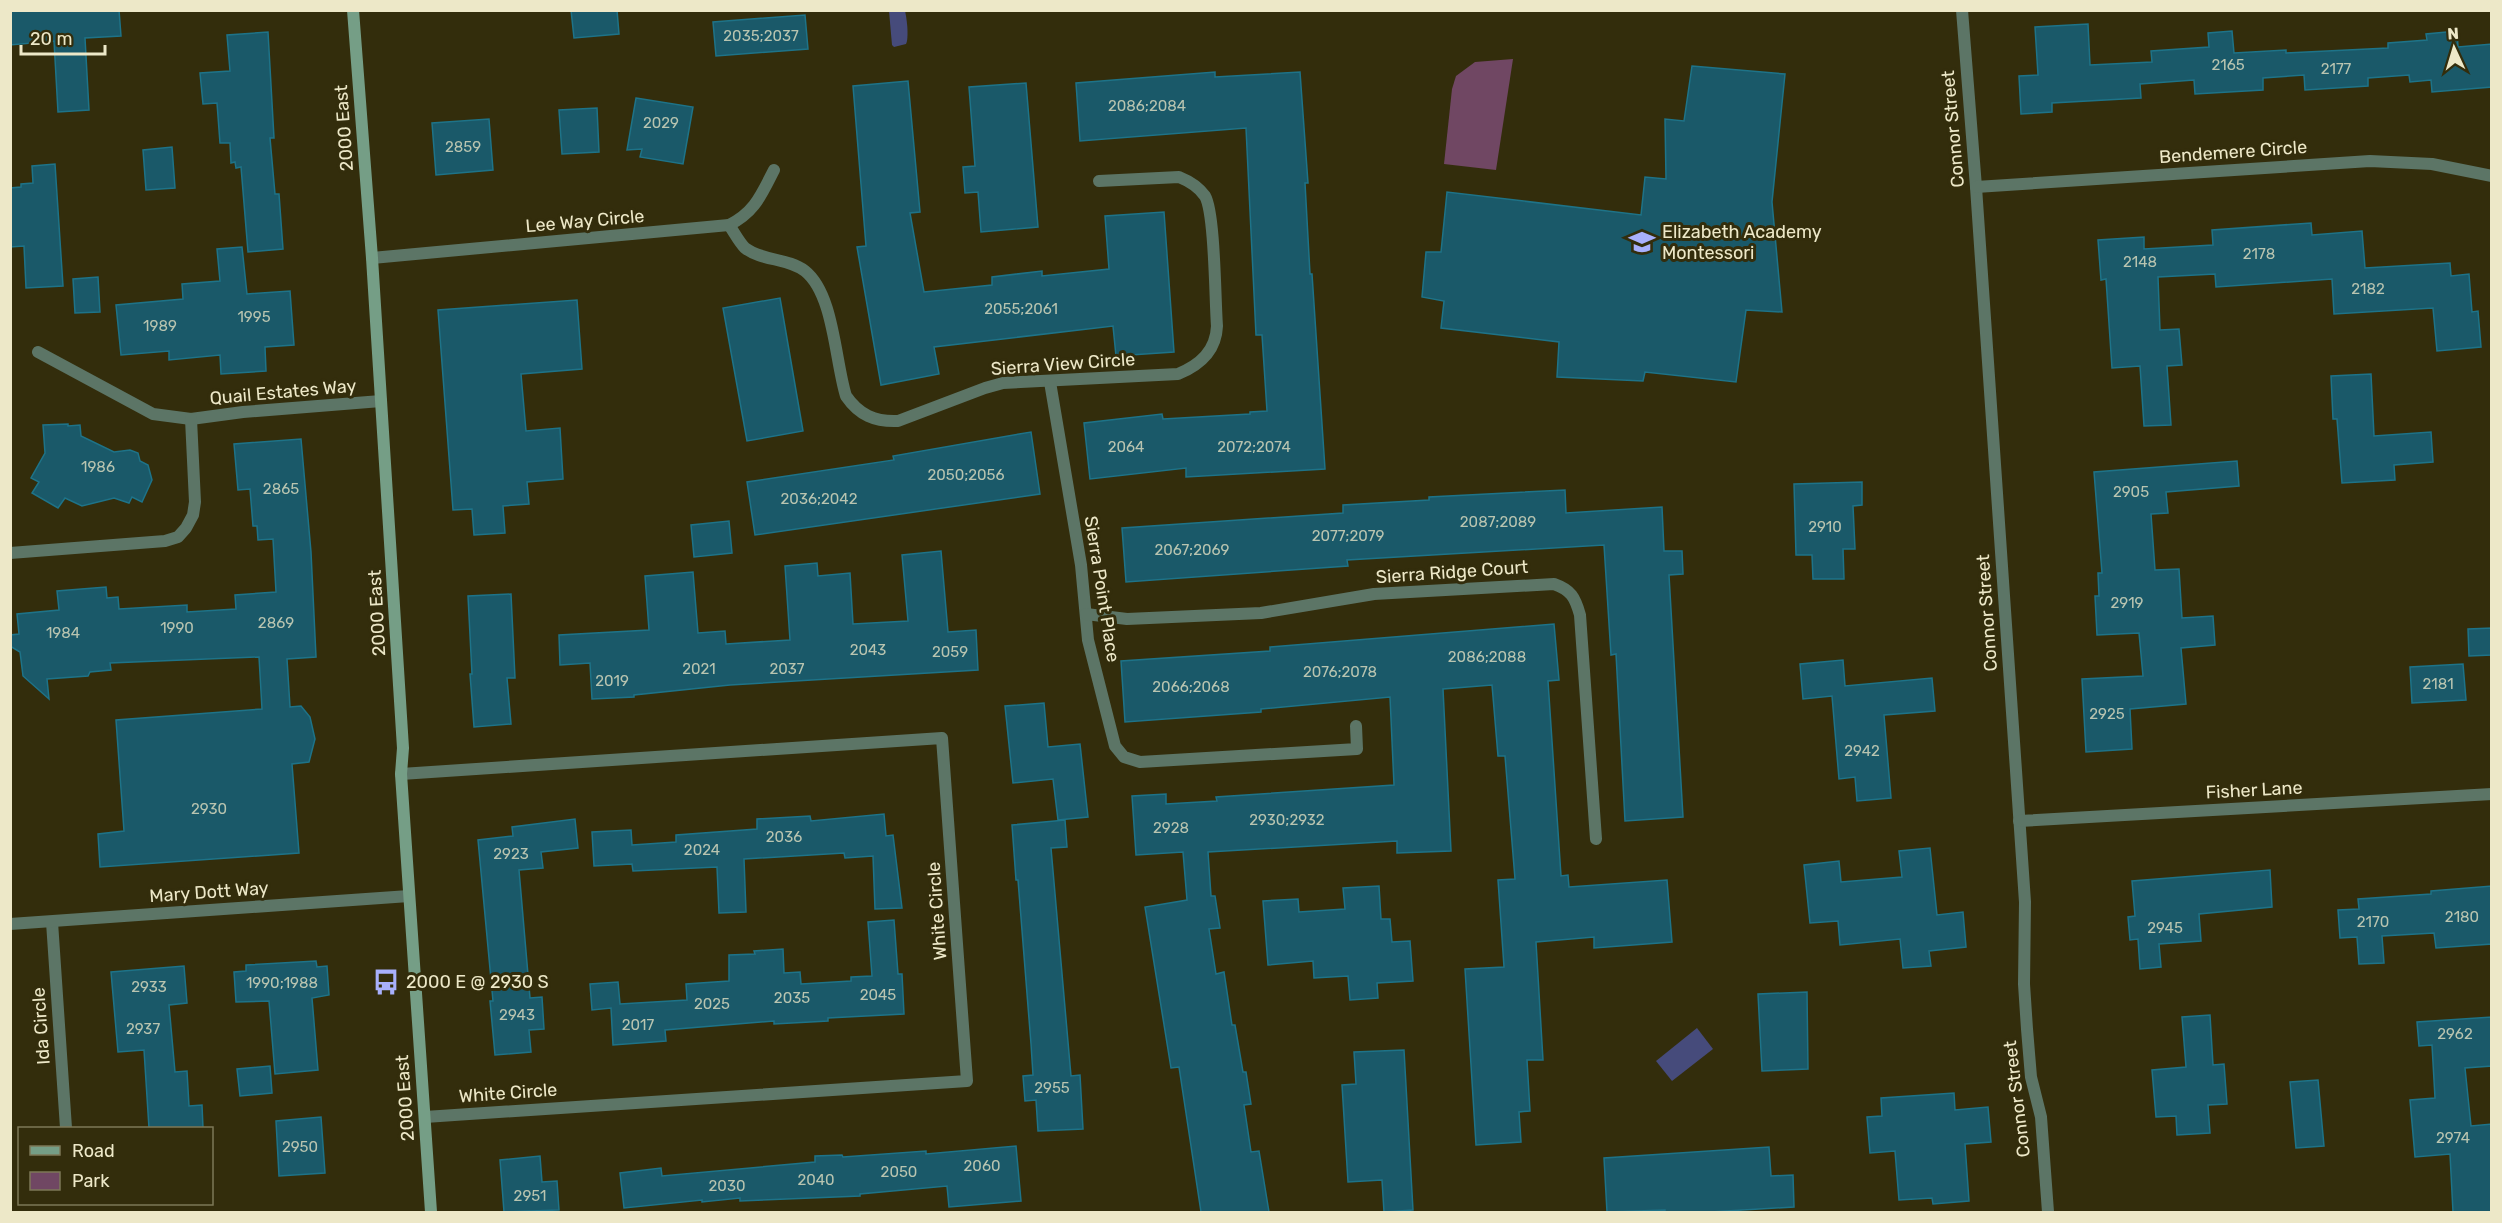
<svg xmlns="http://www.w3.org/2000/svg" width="2502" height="1223" font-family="Rubik,sans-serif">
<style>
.green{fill:#704763}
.water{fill:#464b7b}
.building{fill:#1a5969;stroke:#1e7388;stroke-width:1.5}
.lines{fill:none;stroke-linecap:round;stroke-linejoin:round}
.street{stroke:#5c7566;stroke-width:12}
.secondary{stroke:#759e86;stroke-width:12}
.labels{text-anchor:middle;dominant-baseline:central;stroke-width:6;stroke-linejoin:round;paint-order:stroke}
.number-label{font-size:15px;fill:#b8c4b0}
.street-label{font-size:18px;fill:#ede8c8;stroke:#332d0c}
.poi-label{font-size:18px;fill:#ede8c8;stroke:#332d0c;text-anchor:start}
</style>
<rect width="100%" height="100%" fill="#332d0c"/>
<path class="green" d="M 1513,59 L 1496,170 L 1444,164 L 1452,89 L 1456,76 L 1475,62 Z"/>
<g class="water">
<path d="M 889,11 L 905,11 C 907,19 909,38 906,44 L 894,47 L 892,45 Z"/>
<path d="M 1697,1028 L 1713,1049 L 1672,1081 L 1656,1061 Z"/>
</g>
<g class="building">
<path d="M 10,10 L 119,10 L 121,36 L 85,38 L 89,110 L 58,112 L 54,41 L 10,45 Z"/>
<path d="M 571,10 L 617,10 L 619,34 L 574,38 Z"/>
<path d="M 805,15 L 808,49 L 716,56 L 713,22 Z"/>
<path d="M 2088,24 L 2090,65 L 2152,62 L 2151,51 L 2209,47 L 2208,33 L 2232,31 L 2234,53 L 2286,50 L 2286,53 L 2388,48 L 2388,43 L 2427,40 L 2426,34 L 2457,31 L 2458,47 L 2492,44 L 2492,87 L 2432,92 L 2431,80 L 2410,82 L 2409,75 L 2368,78 L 2368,86 L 2305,90 L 2304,75 L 2263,78 L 2263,90 L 2195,94 L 2194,80 L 2140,84 L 2141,98 L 2052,103 L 2052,112 L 2021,114 L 2019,76 L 2038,75 L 2035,27 Z"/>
<path d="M 268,32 L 274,138 L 270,138 L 275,194 L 279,194 L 283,249 L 248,252 L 241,167 L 236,168 L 235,162 L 231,163 L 230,143 L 220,143 L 217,103 L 203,104 L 200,73 L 230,71 L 227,35 Z"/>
<path d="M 1692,66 L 1785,74 L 1772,202 L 1782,312 L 1746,310 L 1736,382 L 1645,372 L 1643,381 L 1557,377 L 1559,342 L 1441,328 L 1444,301 L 1422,297 L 1426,252 L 1441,252 L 1447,192 L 1641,215 L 1645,177 L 1666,179 L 1665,119 L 1684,121 Z"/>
<path d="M 1215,72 L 1215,77 L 1300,72 L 1308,183 L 1305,183 L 1310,274 L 1312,274 L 1325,469 L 1186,477 L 1186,468 L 1090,479 L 1084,423 L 1162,414 L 1163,419 L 1250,414 L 1250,412 L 1267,411 L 1262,335 L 1256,335 L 1246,128 L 1080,141 L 1076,83 Z"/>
<path d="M 908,81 L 920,212 L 910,213 L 924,292 L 992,285 L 992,277 L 1042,271 L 1042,276 L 1109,269 L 1105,216 L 1164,212 L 1174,352 L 1116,356 L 1113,326 L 934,347 L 939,374 L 881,385 L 857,247 L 866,246 L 853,86 Z"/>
<path d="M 1026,83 L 1038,227 L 981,232 L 978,192 L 965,193 L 963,167 L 975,166 L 969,87 Z"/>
<path d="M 636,98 L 693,107 L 683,164 L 640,157 L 642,149 L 627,150 Z"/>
<path d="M 597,108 L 599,152 L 562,154 L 559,110 Z"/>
<path d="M 489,119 L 493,170 L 436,175 L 432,123 Z"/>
<path d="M 172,147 L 175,188 L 146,190 L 143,150 Z"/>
<path d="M 55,164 L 63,286 L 26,288 L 24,246 L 10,247 L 10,188 L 21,187 L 21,184 L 33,183 L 32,166 Z"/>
<path d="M 2311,223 L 2312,235 L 2362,231 L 2365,268 L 2450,263 L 2451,276 L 2469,274 L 2472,312 L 2478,311 L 2481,347 L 2437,351 L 2433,308 L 2334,314 L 2332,279 L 2216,287 L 2215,274 L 2158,277 L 2160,330 L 2179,329 L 2182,365 L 2167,366 L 2171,425 L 2144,426 L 2140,366 L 2112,368 L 2106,279 L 2101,280 L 2098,240 L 2144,237 L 2144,249 L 2213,245 L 2212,230 Z"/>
<path d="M 242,247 L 247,294 L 290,291 L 294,345 L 265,347 L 266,371 L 221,374 L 220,355 L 169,360 L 169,351 L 121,355 L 116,305 L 183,299 L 182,284 L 220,281 L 217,249 Z"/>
<path d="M 98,277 L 100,312 L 75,313 L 73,279 Z"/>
<path d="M 780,298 L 803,431 L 747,441 L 723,308 Z"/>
<path d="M 577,300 L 582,369 L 521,374 L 526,431 L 560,428 L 563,479 L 527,482 L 529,504 L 503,506 L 505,533 L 474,535 L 472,509 L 453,510 L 438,310 Z"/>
<path d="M 2371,374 L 2374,436 L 2431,432 L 2433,462 L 2394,465 L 2395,480 L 2342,483 L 2337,419 L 2333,419 L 2331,376 Z"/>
<path d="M 68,424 L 68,426 L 80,425 L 81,436 L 114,452 L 130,450 L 138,453 L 140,461 L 148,465 L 152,480 L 142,502 L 132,497 L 129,503 L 114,498 L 82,506 L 65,498 L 58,508 L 32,493 L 39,482 L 31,478 L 45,453 L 43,425 Z"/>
<path d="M 1031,432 L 1040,494 L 755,535 L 747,482 L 894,460 L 893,456 Z"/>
<path d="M 301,439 L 311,552 L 316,657 L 287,659 L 290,707 L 301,706 L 310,717 L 315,739 L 309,762 L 292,764 L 299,853 L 100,867 L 98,834 L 124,831 L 116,720 L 262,709 L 259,657 L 110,663 L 111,670 L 90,672 L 88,676 L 47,679 L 49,699 L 23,676 L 20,652 L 10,646 L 10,635 L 19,634 L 17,614 L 59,610 L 57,591 L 106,587 L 107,598 L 118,597 L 119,609 L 187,605 L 187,612 L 236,609 L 235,595 L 276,592 L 273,539 L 258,540 L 257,526 L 253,526 L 250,489 L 238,490 L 234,444 Z"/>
<path d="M 2237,461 L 2239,486 L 2166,492 L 2168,513 L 2151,514 L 2155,570 L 2179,569 L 2182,618 L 2213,616 L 2215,645 L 2181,648 L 2186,704 L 2130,709 L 2132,749 L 2086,752 L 2082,679 L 2143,676 L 2139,633 L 2097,635 L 2095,596 L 2099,596 L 2098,573 L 2102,573 L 2094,472 Z"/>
<path d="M 1862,482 L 1862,505 L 1853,506 L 1855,549 L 1843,549 L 1844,579 L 1813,579 L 1812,555 L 1796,555 L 1794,484 Z"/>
<path d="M 1565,490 L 1566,513 L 1662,507 L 1664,551 L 1682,551 L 1683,574 L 1669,575 L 1683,817 L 1625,821 L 1616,654 L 1611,655 L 1604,545 L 1347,560 L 1348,566 L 1126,582 L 1122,528 L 1343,513 L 1343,505 L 1429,500 L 1429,497 Z"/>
<path d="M 729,521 L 732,553 L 694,557 L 691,525 Z"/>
<path d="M 941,551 L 948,632 L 976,630 L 978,670 L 730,685 L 634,695 L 634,697 L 592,699 L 590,663 L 560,665 L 559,635 L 649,630 L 645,576 L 693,572 L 698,633 L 725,631 L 726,644 L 790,640 L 785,566 L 817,563 L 818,576 L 850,573 L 853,624 L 908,621 L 902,555 Z"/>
<path d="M 511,594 L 515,678 L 507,678 L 511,724 L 474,727 L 470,674 L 472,674 L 468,596 Z"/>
<path d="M 1554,624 L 1559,680 L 1548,681 L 1561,876 L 1568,875 L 1569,887 L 1667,880 L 1672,942 L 1594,948 L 1594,937 L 1536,942 L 1543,1060 L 1527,1060 L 1530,1111 L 1519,1112 L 1521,1142 L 1476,1145 L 1465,969 L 1504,967 L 1498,880 L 1515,879 L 1505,756 L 1498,756 L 1492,685 L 1443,689 L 1451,851 L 1397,853 L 1397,841 L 1208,852 L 1211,896 L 1215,896 L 1220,928 L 1209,929 L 1216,974 L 1224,972 L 1232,1025 L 1235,1025 L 1243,1072 L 1246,1072 L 1251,1104 L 1244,1105 L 1251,1152 L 1259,1151 L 1269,1212 L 1201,1212 L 1179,1067 L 1171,1068 L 1145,907 L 1187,900 L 1183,852 L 1136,855 L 1132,796 L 1166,794 L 1166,804 L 1217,801 L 1216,797 L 1394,785 L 1390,697 L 1261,709 L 1261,712 L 1125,722 L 1121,661 L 1270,651 L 1270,647 Z"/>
<path d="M 2492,628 L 2492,655 L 2469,656 L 2468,629 Z"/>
<path d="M 1843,660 L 1845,686 L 1932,678 L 1935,711 L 1884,715 L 1891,798 L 1857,801 L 1855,777 L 1839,779 L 1832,696 L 1803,699 L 1800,664 Z"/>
<path d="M 2463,664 L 2466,700 L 2412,703 L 2410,667 Z"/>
<path d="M 1044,703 L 1048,747 L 1080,744 L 1088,817 L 1058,820 L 1053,779 L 1013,783 L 1005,706 Z"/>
<path d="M 884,814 L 886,836 L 893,835 L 902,908 L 875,909 L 873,856 L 845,858 L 844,853 L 744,859 L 746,912 L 719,913 L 717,867 L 633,871 L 632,864 L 594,866 L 592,832 L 631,830 L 632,845 L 676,842 L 676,835 L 757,829 L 757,819 L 810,816 L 811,821 Z"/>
<path d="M 575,819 L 578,848 L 541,852 L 543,868 L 519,870 L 530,998 L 542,997 L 544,1029 L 529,1030 L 531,1052 L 495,1055 L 490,1001 L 493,1001 L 478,840 L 513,836 L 512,827 Z"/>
<path d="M 1065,820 L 1067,847 L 1051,848 L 1071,1076 L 1080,1075 L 1083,1129 L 1038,1131 L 1036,1100 L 1025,1101 L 1023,1076 L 1033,1075 L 1031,1044 L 1018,880 L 1016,880 L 1012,825 Z"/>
<path d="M 1930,848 L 1937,915 L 1963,912 L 1966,947 L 1929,951 L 1931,966 L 1903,968 L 1900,939 L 1840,945 L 1838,921 L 1810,923 L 1804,865 L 1839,861 L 1841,882 L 1902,877 L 1899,851 Z"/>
<path d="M 2270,870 L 2272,907 L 2199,914 L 2201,941 L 2159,944 L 2161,967 L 2140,969 L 2138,939 L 2130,940 L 2128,917 L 2135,916 L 2132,881 Z"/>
<path d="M 1379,886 L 1381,919 L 1390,919 L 1392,942 L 1410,941 L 1413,981 L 1377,983 L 1378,998 L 1350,1000 L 1348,976 L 1314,978 L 1313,961 L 1268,965 L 1263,901 L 1298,899 L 1299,912 L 1345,909 L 1343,888 Z"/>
<path d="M 2492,886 L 2492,944 L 2436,948 L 2434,933 L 2382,936 L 2384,963 L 2359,964 L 2357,937 L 2340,938 L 2338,910 L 2359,909 L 2358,899 L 2431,894 L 2431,891 Z"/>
<path d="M 894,920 L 898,974 L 902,974 L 904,1014 L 828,1018 L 828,1021 L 774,1024 L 774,1021 L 665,1030 L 666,1041 L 613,1045 L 611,1008 L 592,1010 L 590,984 L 618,982 L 620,1004 L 687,1000 L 686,984 L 729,981 L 729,955 L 755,954 L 754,951 L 783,949 L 784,973 L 800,972 L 801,984 L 851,981 L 851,977 L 872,976 L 868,922 Z"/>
<path d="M 316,961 L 317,967 L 327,966 L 329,995 L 312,998 L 318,1070 L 275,1074 L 269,1001 L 236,1002 L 234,972 L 246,971 L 246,965 Z"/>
<path d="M 184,966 L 187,1003 L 169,1005 L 175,1072 L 187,1071 L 189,1106 L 202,1105 L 203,1128 L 149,1128 L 144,1050 L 118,1052 L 111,972 Z"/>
<path d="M 1807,992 L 1808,1069 L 1762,1071 L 1758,994 Z"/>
<path d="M 2210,1015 L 2213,1065 L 2224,1064 L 2227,1104 L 2208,1105 L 2210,1133 L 2177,1135 L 2176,1116 L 2156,1117 L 2152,1070 L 2186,1067 L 2182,1017 Z"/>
<path d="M 2492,1017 L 2492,1066 L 2465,1068 L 2471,1126 L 2492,1124 L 2492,1212 L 2453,1212 L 2450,1154 L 2415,1157 L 2410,1100 L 2435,1098 L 2432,1045 L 2419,1046 L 2417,1022 Z"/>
<path d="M 1404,1050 L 1413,1210 L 1384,1212 L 1382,1180 L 1348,1182 L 1342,1085 L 1356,1084 L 1354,1052 Z"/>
<path d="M 270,1066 L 272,1093 L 240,1096 L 237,1069 Z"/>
<path d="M 2318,1080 L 2324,1146 L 2296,1148 L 2290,1082 Z"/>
<path d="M 1954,1093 L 1955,1110 L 1988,1107 L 1991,1142 L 1965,1144 L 1969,1201 L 1933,1204 L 1932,1198 L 1899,1200 L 1895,1151 L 1870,1153 L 1867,1117 L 1882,1116 L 1881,1098 Z"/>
<path d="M 321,1117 L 325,1173 L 279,1176 L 276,1121 Z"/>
<path d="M 1016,1146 L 1021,1201 L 949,1207 L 947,1186 L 860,1194 L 860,1196 L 740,1201 L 740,1198 L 702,1202 L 702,1200 L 624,1208 L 620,1173 L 661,1168 L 662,1176 L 815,1162 L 815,1156 L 842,1155 L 843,1157 L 926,1151 L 926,1154 Z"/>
<path d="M 1769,1147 L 1771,1176 L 1793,1175 L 1794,1207 L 1710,1212 L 1665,1212 L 1665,1210 L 1607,1212 L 1604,1158 Z"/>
<path d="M 540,1156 L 542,1182 L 557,1181 L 559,1210 L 504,1212 L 500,1160 Z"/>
</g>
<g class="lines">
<g class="street">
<path d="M 1962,10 L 1976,187 L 2025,902 L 2024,984 L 2027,1029 L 2031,1077 L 2041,1117 L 2048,1212"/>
<path d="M 1976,187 L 2370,161 L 2432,164 L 2492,176"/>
<path d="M 729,225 C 734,232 739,242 745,248 C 762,261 788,258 805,271 C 834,294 835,361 846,396 C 859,415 875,422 898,421 L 985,388 L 1003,383 L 1178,374 C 1200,365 1216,351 1217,326 C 1215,301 1215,213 1205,196 C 1198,186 1189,181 1179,177 L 1099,181"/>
<path d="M 372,258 L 729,225 C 755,212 761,195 774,170"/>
<path d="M 38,352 L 153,414 L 191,419 L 243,412 L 381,401"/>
<path d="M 1050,382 L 1081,565 L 1088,640 L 1115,746 L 1124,757 L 1140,762 L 1357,749 L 1356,726"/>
<path d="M 10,553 L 165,541 L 178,537 L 186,528 L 193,515 L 195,502 L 191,419"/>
<path d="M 1086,614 L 1127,619 L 1261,613 L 1374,594 L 1554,584 C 1571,590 1575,597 1580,615 L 1596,839"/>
<path d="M 401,774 L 942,738 L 967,1081 L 425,1117"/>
<path d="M 2019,821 L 2492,794"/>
<path d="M 52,922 L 66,1128"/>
<path d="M 10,924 L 409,896"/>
</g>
<path class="secondary" d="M 353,10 L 372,258 L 403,748 L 401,774 L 431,1212"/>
</g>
<defs>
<g id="school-bare" transform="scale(2.07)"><path d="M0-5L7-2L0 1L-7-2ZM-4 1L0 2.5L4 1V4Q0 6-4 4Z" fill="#a8b0fc" stroke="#332d0c" stroke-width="2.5" paint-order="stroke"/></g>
<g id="bus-bare" transform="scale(2.07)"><path d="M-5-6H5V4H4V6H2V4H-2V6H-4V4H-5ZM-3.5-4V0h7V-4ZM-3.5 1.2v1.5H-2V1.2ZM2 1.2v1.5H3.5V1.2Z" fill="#a8b0fc" stroke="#332d0c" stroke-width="2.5" paint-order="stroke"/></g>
</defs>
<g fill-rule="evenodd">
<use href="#school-bare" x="1642" y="242"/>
<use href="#bus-bare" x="386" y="982"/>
</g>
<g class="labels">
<g class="number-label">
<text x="761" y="36">2035;2037</text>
<text x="2228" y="65">2165</text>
<text x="2336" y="69">2177</text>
<text x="1147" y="106">2086;2084</text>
<text x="661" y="123">2029</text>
<text x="463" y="147">2859</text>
<text x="2259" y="254">2178</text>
<text x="2140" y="262">2148</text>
<text x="2368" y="289">2182</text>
<text x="1021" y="309">2055;2061</text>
<text x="254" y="317">1995</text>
<text x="160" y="326">1989</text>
<text x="1126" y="447">2064</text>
<text x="1254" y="447">2072;2074</text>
<text x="98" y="467">1986</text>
<text x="966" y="475">2050;2056</text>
<text x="281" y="489">2865</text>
<text x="2131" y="492">2905</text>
<text x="819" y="499">2036;2042</text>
<text x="1498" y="522">2087;2089</text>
<text x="1825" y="527">2910</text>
<text x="1348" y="536">2077;2079</text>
<text x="1192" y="550">2067;2069</text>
<text x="2127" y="603">2919</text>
<text x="276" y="623">2869</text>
<text x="177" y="628">1990</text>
<text x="63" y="633">1984</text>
<text x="868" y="650">2043</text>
<text x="950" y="652">2059</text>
<text x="1487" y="657">2086;2088</text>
<text x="699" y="669">2021</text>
<text x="787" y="669">2037</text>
<text x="1340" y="672">2076;2078</text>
<text x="612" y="681">2019</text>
<text x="2438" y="684">2181</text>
<text x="1191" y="687">2066;2068</text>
<text x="2107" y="714">2925</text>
<text x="1862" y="751">2942</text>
<text x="209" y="809">2930</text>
<text x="1287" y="820">2930;2932</text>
<text x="1171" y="828">2928</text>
<text x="784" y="837">2036</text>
<text x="702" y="850">2024</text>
<text x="511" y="854">2923</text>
<text x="2462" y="917">2180</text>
<text x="2373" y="922">2170</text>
<text x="2165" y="928">2945</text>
<text x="282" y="983">1990;1988</text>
<text x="149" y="987">2933</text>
<text x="878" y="995">2045</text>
<text x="792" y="998">2035</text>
<text x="712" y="1004">2025</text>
<text x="517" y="1015">2943</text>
<text x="638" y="1025">2017</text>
<text x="143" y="1029">2937</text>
<text x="2455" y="1034">2962</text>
<text x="1052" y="1088">2955</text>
<text x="2453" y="1138">2974</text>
<text x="300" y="1147">2950</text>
<text x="982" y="1166">2060</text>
<text x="899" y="1172">2050</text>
<text x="816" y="1180">2040</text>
<text x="727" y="1186">2030</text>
<text x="530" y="1196">2951</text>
</g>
<g class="street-label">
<text transform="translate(344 128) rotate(-94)">2000 East</text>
<text transform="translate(1953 129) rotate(-95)">Connor Street</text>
<text transform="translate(2233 152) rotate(-4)">Bendemere Circle</text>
<text transform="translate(585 221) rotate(-5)">Lee Way Circle</text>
<text transform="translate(1063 364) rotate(-4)">Sierra View Circle</text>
<text transform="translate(283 392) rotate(-5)">Quail Estates Way</text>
<text transform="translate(1452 572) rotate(-4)">Sierra Ridge Court</text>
<text transform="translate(1102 589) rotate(81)">Sierra Point Place</text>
<text transform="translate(377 613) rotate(-93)">2000 East</text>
<text transform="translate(1987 613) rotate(-94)">Connor Street</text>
<text transform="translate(2254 790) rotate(-3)">Fisher Lane</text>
<text transform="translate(209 892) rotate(-4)">Mary Dott Way</text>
<text transform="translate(937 911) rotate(-94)">White Circle</text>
<text transform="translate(41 1026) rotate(-94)">Ida Circle</text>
<text transform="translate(508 1093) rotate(-4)">White Circle</text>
<text transform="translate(405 1098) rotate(-94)">2000 East</text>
<text transform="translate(2017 1099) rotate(-97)">Connor Street</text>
</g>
<g class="poi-label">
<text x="1662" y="232">Elizabeth Academy<tspan x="1662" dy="21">Montessori</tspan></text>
<text x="406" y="982">2000 E @ 2930 S</text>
</g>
</g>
<rect width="2502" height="1223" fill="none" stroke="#ede8c8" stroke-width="24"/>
<rect x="18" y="1127" width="195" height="78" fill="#332d0c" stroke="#7d7857" stroke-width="1.5"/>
<rect x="30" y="1146" width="30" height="9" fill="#759e86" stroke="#7d7857" stroke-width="1.5"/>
<text x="72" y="1157" font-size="18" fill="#ede8c8">Road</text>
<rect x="30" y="1172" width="30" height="18" fill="#704763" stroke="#7d7857" stroke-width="1.5"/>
<text x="72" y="1187" font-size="18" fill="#ede8c8">Park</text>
<g transform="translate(2454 48) rotate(356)" stroke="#332d0c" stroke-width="4.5" paint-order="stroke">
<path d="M0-4.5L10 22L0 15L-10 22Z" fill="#ede8c8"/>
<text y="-9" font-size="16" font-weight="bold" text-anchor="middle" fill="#ede8c8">N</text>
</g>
<path d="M21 45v9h84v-9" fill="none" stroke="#ede8c8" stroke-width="3"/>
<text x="30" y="45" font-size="18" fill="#ede8c8" stroke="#332d0c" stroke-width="4.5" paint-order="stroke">20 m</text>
</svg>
